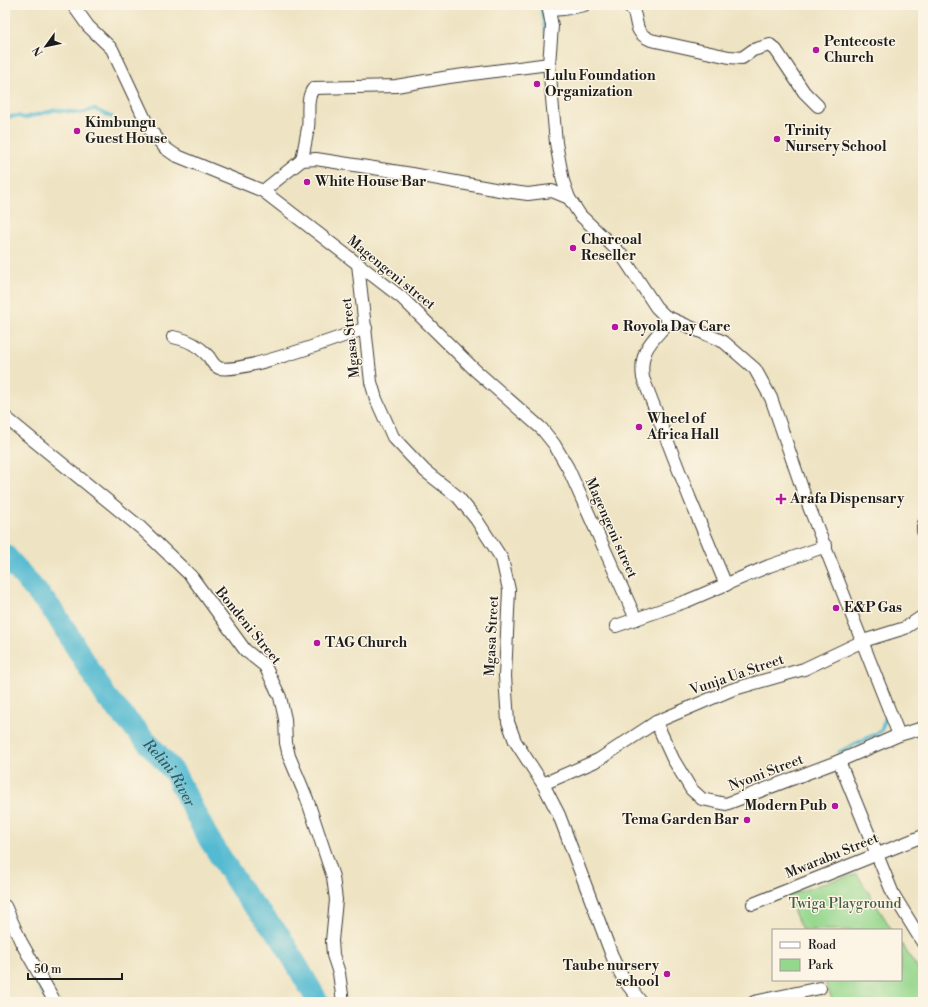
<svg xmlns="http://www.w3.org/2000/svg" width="928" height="1007" font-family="'Libre Bodoni',serif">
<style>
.green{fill:#96d78e;stroke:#597a55}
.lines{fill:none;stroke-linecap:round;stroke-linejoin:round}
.stream{stroke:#53bad1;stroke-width:3.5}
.river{stroke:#53bad1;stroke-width:22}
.minor-casing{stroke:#3c3a35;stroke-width:14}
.minor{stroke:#fff;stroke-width:12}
.poi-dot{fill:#b5179e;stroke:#fcf5e5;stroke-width:1.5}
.labels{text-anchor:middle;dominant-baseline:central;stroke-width:3;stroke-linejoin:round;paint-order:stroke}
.poi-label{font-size:14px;font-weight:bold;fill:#1c1c1c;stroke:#fcf5e5;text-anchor:start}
.street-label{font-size:14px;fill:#1c1c1c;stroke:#fcf5e5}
.park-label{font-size:14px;fill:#475d44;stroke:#fcf5e5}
.water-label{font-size:15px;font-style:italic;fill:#325b64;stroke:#fcf5e5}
</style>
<rect width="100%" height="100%" fill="#fcf5e5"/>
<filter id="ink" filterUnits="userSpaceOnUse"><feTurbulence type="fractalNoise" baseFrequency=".025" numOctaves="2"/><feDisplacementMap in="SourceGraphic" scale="8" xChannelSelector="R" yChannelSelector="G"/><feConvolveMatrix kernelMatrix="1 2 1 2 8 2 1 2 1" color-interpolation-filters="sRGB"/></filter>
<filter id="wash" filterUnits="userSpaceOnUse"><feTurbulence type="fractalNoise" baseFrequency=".012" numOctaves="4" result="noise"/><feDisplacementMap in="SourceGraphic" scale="16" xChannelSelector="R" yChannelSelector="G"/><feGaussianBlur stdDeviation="0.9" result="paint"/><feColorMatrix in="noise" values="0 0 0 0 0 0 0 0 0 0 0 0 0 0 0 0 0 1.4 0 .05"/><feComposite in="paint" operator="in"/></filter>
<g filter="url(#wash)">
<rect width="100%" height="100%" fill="#eee3c2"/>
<g class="green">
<path d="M 857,874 L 892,930 L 802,930 L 787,896 L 827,882 Z"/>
<path d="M 901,943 L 923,977 L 923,999 L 917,1002 L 838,1002 L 832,999 L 824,980 L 901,980 Z"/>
</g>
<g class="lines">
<g class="stream">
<path d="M 541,5 L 546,36"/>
<path d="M 5,117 L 18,116 L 24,118 L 55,110 L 81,113 L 94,109 L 112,117"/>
<path d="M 784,453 L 793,485 L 800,498"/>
<path d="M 839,752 L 881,731 L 886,717"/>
<path d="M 20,951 L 48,1002"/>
</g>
<path class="river" id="s1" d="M 5,555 L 55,613 L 107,698 L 174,772 L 207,836 L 245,895 L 280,936 L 318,1002"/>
</g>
</g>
<g filter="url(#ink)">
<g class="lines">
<g class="minor-casing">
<g id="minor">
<path d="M 73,5 L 88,26 L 112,49 L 150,130 L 165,148 L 175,155 L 263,191 L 402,298 L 475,370 L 542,429 L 554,444 L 568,468 L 636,619"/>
<path d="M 548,5 L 552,26 L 549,64 L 556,143 L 563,181 L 569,198 L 580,215 L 621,254 L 656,307 L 665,316 L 724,342 L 755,369 L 771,398 L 804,494 L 899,735"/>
<path d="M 628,5 C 642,16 629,31 651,40 L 729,57 L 742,58 L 753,50 L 770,45 L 776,50 L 804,92 L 818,106"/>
<path d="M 549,10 L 564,9 L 584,5"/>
<path d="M 302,160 C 304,149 306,139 308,128 C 310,116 305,98 314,88 L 396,86 L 449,77 L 549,64"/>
<path d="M 263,191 L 302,160 L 316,159 L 412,174 L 505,191 L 528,194 L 552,191 L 569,198"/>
<path d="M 358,264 L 371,382 L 376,399 L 393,437 L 425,471 L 458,497 L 476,519 L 502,559 L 509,590 L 505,676 L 508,722 L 515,741 L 543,784 L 559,815 L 614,961 L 624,980 L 641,1002"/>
<path d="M 670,320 C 653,341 639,348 643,378 L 690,499 L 726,585"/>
<path d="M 173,337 C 188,340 198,345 209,357 C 212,362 214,366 219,368 C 242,374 340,337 366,328"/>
<path d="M 5,417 L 141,528 L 191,576 L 245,650 L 265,666 L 280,697 L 285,719 L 286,743 L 289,756 L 307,799 L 333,877 L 336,900 L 332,941 L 333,955 L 339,973 L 343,1002"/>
<path d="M 923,525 L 923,531"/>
<path d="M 616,626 L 687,601 L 769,566 L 826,546"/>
<path d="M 656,722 L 673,759 L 691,789 L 702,799 L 726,804 L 839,761 L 899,735 L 923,728"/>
<path d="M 839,761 L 893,894 L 923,943"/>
<path d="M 543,784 L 598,760 L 656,722 L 696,705 L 731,690 L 804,669 L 863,641 L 905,628 L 923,616"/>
<path d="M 753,904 L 923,836"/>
<path d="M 5,906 L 21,942 L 55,1002"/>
<path d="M 754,1002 L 820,988"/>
</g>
</g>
<use href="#minor" class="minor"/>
</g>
</g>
<g class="poi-dot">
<circle cx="816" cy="50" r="4"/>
<circle cx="537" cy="84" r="4"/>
<circle cx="77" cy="131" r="4"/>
<circle cx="777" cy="139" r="4"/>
<circle cx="307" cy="182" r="4"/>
<circle cx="573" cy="248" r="4"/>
<circle cx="615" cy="327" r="4"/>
<circle cx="639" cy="427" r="4"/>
<path d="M779 493h4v4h4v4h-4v4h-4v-4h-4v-4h4z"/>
<circle cx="836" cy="608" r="4"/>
<circle cx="317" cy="643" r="4"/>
<circle cx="835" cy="806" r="4"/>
<circle cx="747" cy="820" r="4"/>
<circle cx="667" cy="974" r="4"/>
</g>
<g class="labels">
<g class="poi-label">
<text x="824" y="42">Pentecoste<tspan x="824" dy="16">Church</tspan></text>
<text x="545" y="76">Lulu Foundation<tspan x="545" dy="16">Organization</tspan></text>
<text x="85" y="123">Kimbungu<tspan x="85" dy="16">Guest House</tspan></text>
<text x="785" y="131">Trinity<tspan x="785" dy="16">Nursery School</tspan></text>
<text x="315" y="182">White House Bar</text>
<text x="581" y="240">Charcoal<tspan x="581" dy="16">Reseller</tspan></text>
<text x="623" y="327">Royola Day Care</text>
<text x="647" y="419">Wheel of<tspan x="647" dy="16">Africa Hall</tspan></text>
<text x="790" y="499">Arafa Dispensary</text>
<text x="844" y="608">E&amp;P Gas</text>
<text x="325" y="643">TAG Church</text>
<text x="827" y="806" text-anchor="end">Modern Pub</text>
<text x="739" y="820" text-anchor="end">Tema Garden Bar</text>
<text x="659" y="966" text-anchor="end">Taube nursery<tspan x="659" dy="16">school</tspan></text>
</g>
<g class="street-label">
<text transform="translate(391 273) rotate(39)">Magengeni street</text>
<text transform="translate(351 338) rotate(-96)">Mgasa Street</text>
<text transform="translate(611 528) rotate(66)">Magengeni street</text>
<text transform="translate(248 626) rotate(51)">Bondeni Street</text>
<text transform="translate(492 636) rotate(-87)">Mgasa Street</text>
<text transform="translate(737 675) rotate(-19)">Vunja Ua Street</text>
<text transform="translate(766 773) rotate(-21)">Nyoni Street</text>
<text transform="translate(832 856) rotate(-22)">Mwarabu Street</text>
</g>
<g class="park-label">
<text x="845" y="904">Twiga Playground</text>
</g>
<g class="water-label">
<text stroke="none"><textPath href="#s1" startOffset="274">Relini River</textPath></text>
</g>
</g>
<rect width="928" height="1007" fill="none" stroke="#fcf5e5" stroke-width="20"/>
<rect x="772" y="929" width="130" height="52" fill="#fcf5e5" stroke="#a29e95"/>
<rect x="780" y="942" width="20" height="6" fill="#ffffff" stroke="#a29e95"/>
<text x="808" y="949" font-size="12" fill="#1c1c1c">Road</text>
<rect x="780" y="959" width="20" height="12" fill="#96d78e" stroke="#a29e95"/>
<text x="808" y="969" font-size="12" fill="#1c1c1c">Park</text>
<g transform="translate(46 46) rotate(237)" stroke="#fcf5e5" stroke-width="3" paint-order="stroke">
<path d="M0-3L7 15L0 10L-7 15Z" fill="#1c1c1c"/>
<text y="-6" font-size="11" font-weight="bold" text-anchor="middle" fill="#1c1c1c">N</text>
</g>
<path d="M28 973v6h94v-6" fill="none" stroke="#1c1c1c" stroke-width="2"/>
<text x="34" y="973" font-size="12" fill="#1c1c1c" stroke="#fcf5e5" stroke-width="3" paint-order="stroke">50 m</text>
</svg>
